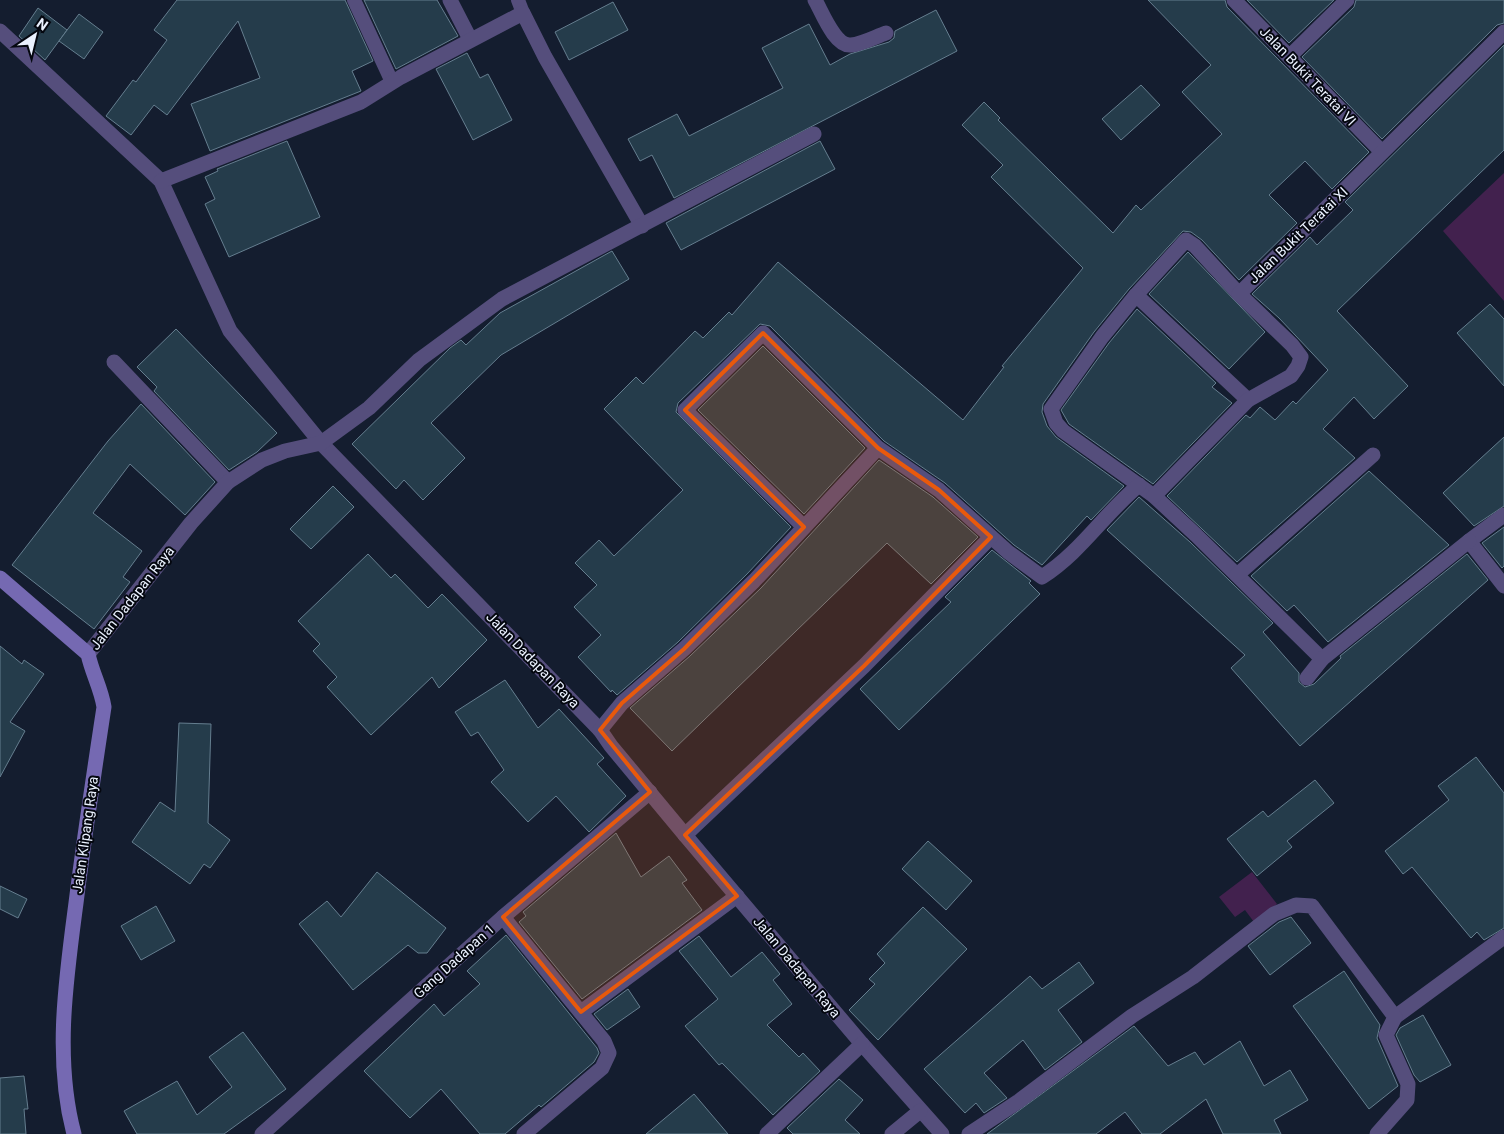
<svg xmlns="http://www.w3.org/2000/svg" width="1504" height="1134" font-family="Roboto,sans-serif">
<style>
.green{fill:#42214e}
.building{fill:#253c4b;stroke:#657e8f}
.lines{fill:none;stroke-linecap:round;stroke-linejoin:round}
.service{stroke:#554e7c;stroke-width:14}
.minor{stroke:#554e7c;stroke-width:15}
.secondary{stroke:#7569b2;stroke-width:15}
.marked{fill:#e8590c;fill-opacity:0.2;stroke:#e8590c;stroke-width:4;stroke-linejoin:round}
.labels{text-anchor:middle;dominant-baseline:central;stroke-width:4;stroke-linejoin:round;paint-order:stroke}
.street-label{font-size:14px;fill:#ebf2ff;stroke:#04070f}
</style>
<rect width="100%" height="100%" fill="#141d2f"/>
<g class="green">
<path d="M 1504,173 L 1504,301 L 1443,231 Z"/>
<path d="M 1252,872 L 1277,904 L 1254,922 L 1245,910 L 1235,917 L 1219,897 Z"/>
</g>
<g class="building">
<path d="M 177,0 L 345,0 L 373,61 L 352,71 L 361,91 L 210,151 L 191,104 L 260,78 L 238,21 L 167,115 L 154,105 L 131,135 L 106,116 L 133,80 L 136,82 L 167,40 L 154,30 Z"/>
<path d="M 364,0 L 437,0 L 458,36 L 396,69 Z"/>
<path d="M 1148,0 L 1225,0 L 1227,7 L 1369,152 L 1332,189 L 1305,161 L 1269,195 L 1297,223 L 1239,280 L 1202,240 L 1191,232 L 1183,231 L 1129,289 L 1094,332 L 1043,404 L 1042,412 L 1047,426 L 1056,437 L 1124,486 L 1091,520 L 1087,516 L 1042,565 L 1014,545 L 945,483 L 884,441 L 770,326 L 760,324 L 678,403 L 676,412 L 791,527 L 747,574 L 678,642 L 617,695 L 612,690 L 611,692 L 578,657 L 601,635 L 574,607 L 597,585 L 575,563 L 599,540 L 614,556 L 683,490 L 604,409 L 636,377 L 643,384 L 695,331 L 703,338 L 729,312 L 732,315 L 778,262 L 963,420 L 1004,367 L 1002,366 L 1083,268 L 991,177 L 1003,165 L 962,125 L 984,102 L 1000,118 L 998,120 L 1113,233 L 1136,205 L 1141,210 L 1222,134 L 1182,92 L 1211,65 Z"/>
<path d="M 1247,0 L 1334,0 L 1289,43 Z"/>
<path d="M 1356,0 L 1504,0 L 1504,23 L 1497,25 L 1382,139 L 1302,57 L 1354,7 Z"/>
<path d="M 613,2 L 628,30 L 569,60 L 555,32 Z"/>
<path d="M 38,8 L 67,30 L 45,60 L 19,36 Z"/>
<path d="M 936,10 L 957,51 L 674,198 L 652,155 L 640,161 L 628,139 L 677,114 L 689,136 L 783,88 L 762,48 L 809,24 L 830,65 L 850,54 L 889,42 L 894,38 L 895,31 Z"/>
<path d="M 79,14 L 103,32 L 84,59 L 59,41 Z"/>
<path d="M 1504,45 L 1504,150 L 1337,311 L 1408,386 L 1374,419 L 1354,397 L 1323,429 L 1355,458 L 1237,562 L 1167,496 L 1246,415 L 1250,418 L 1260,407 L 1275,420 L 1293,401 L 1296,404 L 1328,370 L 1279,318 L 1252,294 L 1310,237 L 1317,245 L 1353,210 L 1345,202 Z"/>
<path d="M 467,53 L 480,78 L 488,74 L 512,120 L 473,140 L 436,69 Z"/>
<path d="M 1141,85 L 1160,105 L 1121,140 L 1102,119 Z"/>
<path d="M 287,141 L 320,217 L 229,257 L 205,204 L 215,199 L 205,177 L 218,171 L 217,169 Z"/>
<path d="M 820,141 L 835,169 L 681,250 L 666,223 Z"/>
<path d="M 612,251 L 629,279 L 501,355 L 431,423 L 465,458 L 423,500 L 404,480 L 396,489 L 352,444 L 450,348 L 461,340 L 466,345 L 500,313 Z"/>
<path d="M 1188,252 L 1265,332 L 1229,369 L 1149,294 Z"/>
<path d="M 1490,304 L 1504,319 L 1504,386 L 1457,333 Z"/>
<path d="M 1137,309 L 1216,383 L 1212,387 L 1232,403 L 1153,484 L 1069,424 L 1061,410 L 1109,343 Z"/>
<path d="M 176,329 L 277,433 L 257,452 L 229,470 L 154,391 L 157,387 L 137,367 Z"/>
<path d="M 763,346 L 865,448 L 804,514 L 698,410 Z"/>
<path d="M 141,404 L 215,482 L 185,515 L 130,464 L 93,513 L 142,551 L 123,577 L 130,582 L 94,629 L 12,565 L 108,441 Z"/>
<path d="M 1504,437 L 1504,506 L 1474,526 L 1443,493 Z"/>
<path d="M 879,460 L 933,497 L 978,537 L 931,584 L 887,543 L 672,751 L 630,708 L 690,656 L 761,588 Z"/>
<path d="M 1369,471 L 1449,545 L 1328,642 L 1294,605 L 1287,611 L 1251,576 Z"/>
<path d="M 333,486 L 354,507 L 311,549 L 290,529 Z"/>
<path d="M 1139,497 L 1190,542 L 1273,623 L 1263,632 L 1299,673 L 1299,682 L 1305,687 L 1314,684 L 1341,658 L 1340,656 L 1467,554 L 1488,580 L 1300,746 L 1231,668 L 1245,655 L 1107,530 Z"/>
<path d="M 1504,527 L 1504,566 L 1502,568 L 1482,543 Z"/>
<path d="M 992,550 L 1031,581 L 1029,583 L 1040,594 L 899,730 L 860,689 L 951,602 L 945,597 Z"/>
<path d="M 368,554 L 391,578 L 395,574 L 428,608 L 442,594 L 487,640 L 439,688 L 432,677 L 371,735 L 327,687 L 337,677 L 313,651 L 320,644 L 298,621 Z"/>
<path d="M 0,646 L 22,664 L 24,660 L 44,674 L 10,722 L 25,731 L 0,777 Z"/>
<path d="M 505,680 L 538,728 L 559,709 L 604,758 L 597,764 L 626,796 L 589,832 L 556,796 L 528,822 L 491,782 L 504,770 L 478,732 L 471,736 L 455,712 Z"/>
<path d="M 179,723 L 211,724 L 208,823 L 230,840 L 210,868 L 204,864 L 190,884 L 132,842 L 160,802 L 175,812 Z"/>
<path d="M 1476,757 L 1504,793 L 1504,928 L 1484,940 L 1477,932 L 1471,938 L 1412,867 L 1403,874 L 1385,851 L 1449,800 L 1438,786 Z"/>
<path d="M 1315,780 L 1334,803 L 1287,841 L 1292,847 L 1257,876 L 1227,839 L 1263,811 L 1268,817 Z"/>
<path d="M 616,833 L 641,877 L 669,856 L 687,880 L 682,883 L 702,910 L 582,999 L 519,922 L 526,916 L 523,912 Z"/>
<path d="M 928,841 L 972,881 L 946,910 L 902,869 Z"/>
<path d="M 377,872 L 446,928 L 427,953 L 418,953 L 408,945 L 353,990 L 299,924 L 327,901 L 341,917 Z"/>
<path d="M 0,886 L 27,899 L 18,918 L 0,909 Z"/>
<path d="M 156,906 L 175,941 L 141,960 L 121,926 Z"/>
<path d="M 923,907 L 967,949 L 878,1040 L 849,1010 L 875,984 L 869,979 L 885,963 L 877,954 Z"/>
<path d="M 1291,917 L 1311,943 L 1270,975 L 1248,946 L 1279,922 Z"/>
<path d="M 506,935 L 597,1048 L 599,1053 L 594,1062 L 541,1107 L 539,1105 L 505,1134 L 480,1134 L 441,1089 L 410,1118 L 364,1071 L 434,1004 L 444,1016 L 480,984 L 467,971 Z"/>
<path d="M 699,936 L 731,977 L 762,952 L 780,974 L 773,980 L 792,1004 L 767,1025 L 799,1057 L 803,1053 L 820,1071 L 773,1115 L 722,1063 L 719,1065 L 685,1026 L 718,999 L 679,951 Z"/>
<path d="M 1079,962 L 1094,983 L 1058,1010 L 1082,1042 L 1045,1070 L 1023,1040 L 984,1073 L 1007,1098 L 984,1113 L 976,1103 L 965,1113 L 924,1069 L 1030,976 L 1042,989 Z"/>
<path d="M 1344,971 L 1380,1025 L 1377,1038 L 1398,1086 L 1369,1109 L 1293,1006 Z"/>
<path d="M 628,989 L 640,1007 L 607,1030 L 594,1014 Z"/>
<path d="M 1423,1015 L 1451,1065 L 1420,1082 L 1414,1075 L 1396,1035 L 1400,1028 Z"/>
<path d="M 1134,1026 L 1168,1066 L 1195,1052 L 1204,1065 L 1240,1041 L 1264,1086 L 1290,1070 L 1308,1100 L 1274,1120 L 1281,1134 L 1223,1134 L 1206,1099 L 1160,1134 L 1142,1134 L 1125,1112 L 1096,1134 L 987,1134 Z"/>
<path d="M 243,1032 L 286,1089 L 224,1134 L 137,1134 L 124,1111 L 177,1081 L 197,1115 L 232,1087 L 209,1057 Z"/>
<path d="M 24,1076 L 28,1109 L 24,1109 L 26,1134 L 0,1134 L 0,1078 Z"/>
<path d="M 839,1079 L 863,1100 L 845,1120 L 860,1134 L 793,1134 L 787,1128 Z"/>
<path d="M 694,1094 L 728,1134 L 646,1134 Z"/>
</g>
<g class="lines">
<g class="service">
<path d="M 354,0 L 392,82"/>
<path d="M 518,0 L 523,13"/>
</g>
<g class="minor">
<path d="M 450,0 L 470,39"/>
<path d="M 815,0 C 822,12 835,47 851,45 C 862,44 875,37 886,33"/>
<path d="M 1234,0 L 1382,152"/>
<path d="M 0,31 L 161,181 L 230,331 L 321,443 L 600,730 L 611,746 L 685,835 L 862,1044 L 942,1134"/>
<path d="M 1290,56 L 1347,0"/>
<path d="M 161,181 L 361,102 L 401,77 L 523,13 L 545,57 L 642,226"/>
<path d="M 1136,295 L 1186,240 L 1195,246 L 1239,294"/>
<path d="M 114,362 L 228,482"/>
<path d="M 1248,400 L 1136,295 L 1102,337 L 1051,409 L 1056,423 L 1063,431 L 1154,496 L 1196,535 L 1322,659"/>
<path d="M 1154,496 L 1248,400 L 1291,376 L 1298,366 L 1301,357 L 1292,345 L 1239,294 L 1504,32"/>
<path d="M 1504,515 L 1469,541 L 1504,586"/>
<path d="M 804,527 L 685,410 L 763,333 L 878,448 L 939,490 L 1008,552 L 1042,577 C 1081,552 1103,515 1139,485"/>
<path d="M 1237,575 L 1373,455"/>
<path d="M 88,654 L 191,523 L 228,482 L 262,460 L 285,451 L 321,443 L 369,408 L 419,360 L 502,299 L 814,134"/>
<path d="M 1307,678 L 1322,659 L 1469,541"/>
<path d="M 600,730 L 622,703 L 684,649 L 754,581 L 878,448"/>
<path d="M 685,835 L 864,666 L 991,537"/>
<path d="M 503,917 L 604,1041 L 609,1053 L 602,1068 L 524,1134"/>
<path d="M 581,1012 L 737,896"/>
<path d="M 1395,1017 L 1504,937"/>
<path d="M 262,1134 L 503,917 L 650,792"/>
<path d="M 767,1134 L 862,1044"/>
<path d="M 892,1134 L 920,1111"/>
<path d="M 969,1134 L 1019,1101 L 1132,1016 L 1193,977 L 1274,914 L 1296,905 L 1312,906 L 1395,1017 L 1386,1035 L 1408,1084 L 1407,1100 L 1377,1134"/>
</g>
<path class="secondary" d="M 0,578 L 88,654 C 92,673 101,688 104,707 C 94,773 84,838 76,903 C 66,979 54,1059 74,1134"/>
</g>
<path class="marked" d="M 763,333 L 878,448 L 939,490 L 991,537 L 864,666 L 685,835 L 737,896 L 581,1012 L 503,917 L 650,792 L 600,730 L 622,703 L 684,649 L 804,527 L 685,410 Z"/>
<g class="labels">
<g class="street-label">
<text transform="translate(1308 76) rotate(46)">Jalan Bukit Teratai VI</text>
<text transform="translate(1298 235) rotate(-44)">Jalan Bukit Teratai XI</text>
<text transform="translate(132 598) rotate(-52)">Jalan Dadapan Raya</text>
<text transform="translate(533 660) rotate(46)">Jalan Dadapan Raya</text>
<text transform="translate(85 835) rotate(-82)">Jalan Klipang Raya</text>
<text transform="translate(454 961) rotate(-42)">Gang Dadapan 1</text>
<text transform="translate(797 967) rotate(50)">Jalan Dadapan Raya</text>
</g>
</g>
<g transform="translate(35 35) rotate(35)" stroke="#04070f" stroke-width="4" paint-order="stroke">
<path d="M0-4L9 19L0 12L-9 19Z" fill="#ebf2ff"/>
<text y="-8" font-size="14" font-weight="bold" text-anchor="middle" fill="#ebf2ff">N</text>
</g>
</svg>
